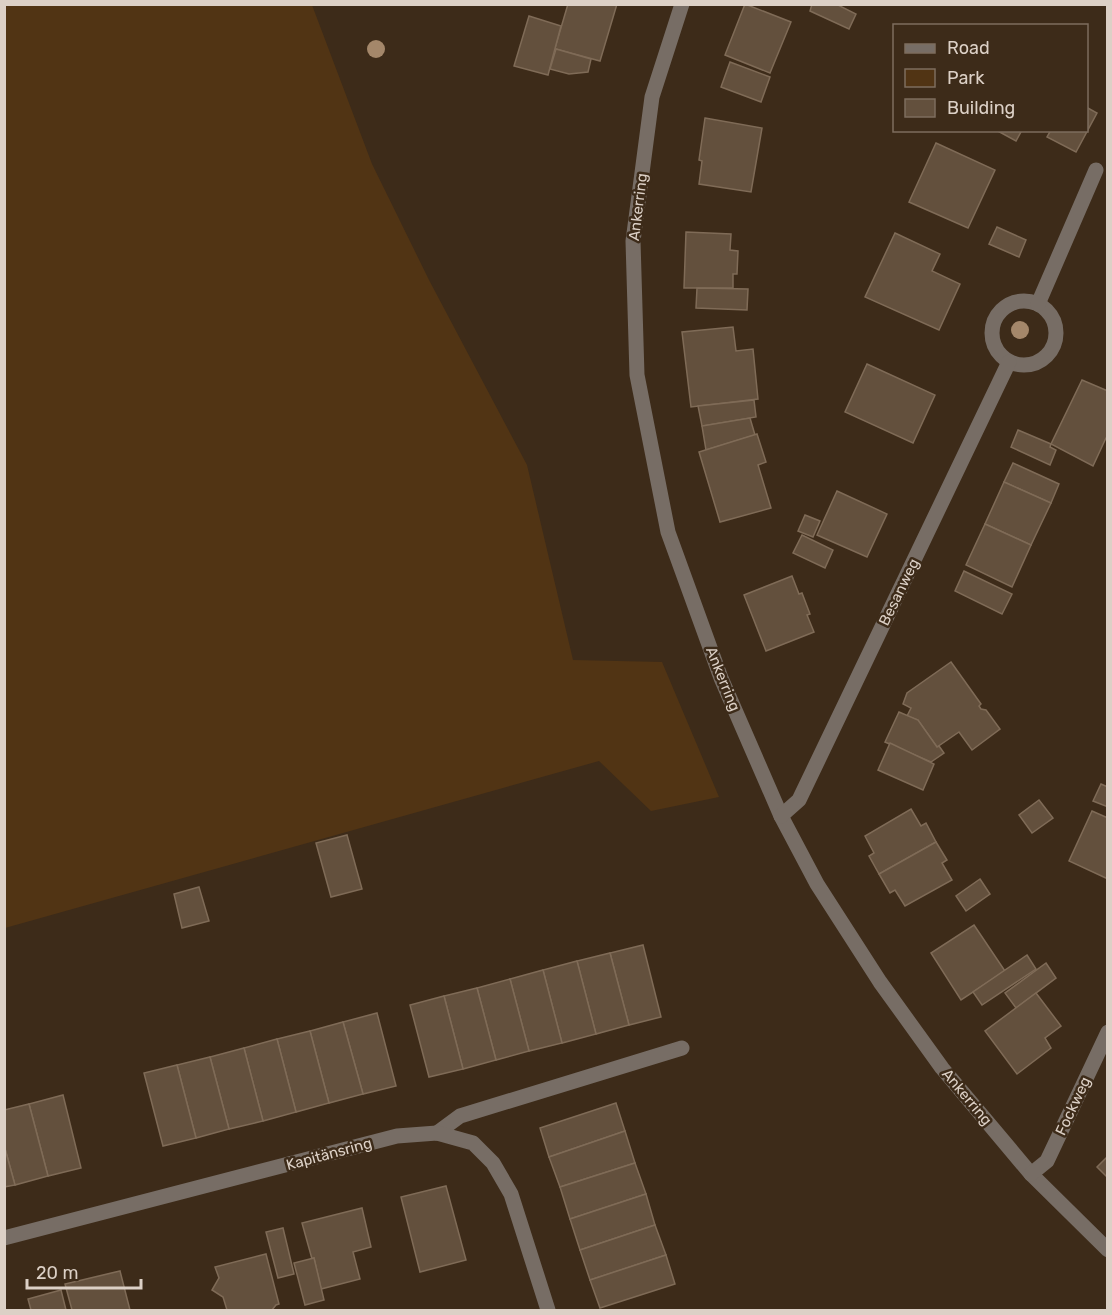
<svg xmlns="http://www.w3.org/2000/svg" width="1112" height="1315" font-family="Rubik,sans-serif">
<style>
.green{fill:#513414}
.building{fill:#63503d;stroke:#7f6b57;stroke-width:1.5}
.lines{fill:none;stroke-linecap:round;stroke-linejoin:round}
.minor{stroke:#776d65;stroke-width:15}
.tree{fill:#a4876a}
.labels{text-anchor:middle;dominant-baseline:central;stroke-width:5;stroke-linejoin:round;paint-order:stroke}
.street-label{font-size:15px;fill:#dcd0c6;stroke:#3d2b19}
</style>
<rect width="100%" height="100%" fill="#3d2b19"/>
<path class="green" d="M 5,4 L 312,5 L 372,164 L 429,280 L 527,465 L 573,660 L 662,662 L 719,797 L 651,811 L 599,761 L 5,928 Z"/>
<g class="building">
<path d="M 568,4 L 617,4 L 600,61 L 556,49 L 555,48 Z"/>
<path d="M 745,4 L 791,22 L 770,73 L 725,55 Z"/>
<path d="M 812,4 L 836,4 L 856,14 L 849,29 L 810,11 Z"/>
<path d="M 529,16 L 561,26 L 548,75 L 514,66 Z"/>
<path d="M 556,49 L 591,59 L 588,72 L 569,74 L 550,69 Z"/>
<path d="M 730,62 L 770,77 L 761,102 L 721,87 Z"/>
<path d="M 1086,107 L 1097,113 L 1076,152 L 1047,137 L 1051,130 L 1086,130 Z"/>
<path d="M 705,118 L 762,128 L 751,192 L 699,184 L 702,161 L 699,160 Z"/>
<path d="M 996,130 L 1022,130 L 1016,141 Z"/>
<path d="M 936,143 L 995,170 L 968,228 L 909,202 Z"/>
<path d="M 997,227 L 1026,240 L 1019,257 L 989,244 Z"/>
<path d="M 686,232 L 731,234 L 730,250 L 738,251 L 737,274 L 733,274 L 733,288 L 684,288 Z"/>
<path d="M 895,233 L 940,254 L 932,271 L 960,284 L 939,330 L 865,297 Z"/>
<path d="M 697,288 L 748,289 L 747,310 L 696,308 Z"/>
<path d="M 733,327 L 736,351 L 753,349 L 758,399 L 691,407 L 682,332 Z"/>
<path d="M 867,364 L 935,395 L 913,443 L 845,412 Z"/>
<path d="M 1082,380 L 1108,391 L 1108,438 L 1106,438 L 1093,466 L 1051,444 Z"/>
<path d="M 754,400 L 756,417 L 702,426 L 698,406 Z"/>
<path d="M 750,418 L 755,435 L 706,450 L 702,426 Z"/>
<path d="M 1018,430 L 1051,444 L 1050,447 L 1056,450 L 1050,465 L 1011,447 Z"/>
<path d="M 757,434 L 766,462 L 758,465 L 771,508 L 720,522 L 699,452 Z"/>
<path d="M 1013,463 L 1059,484 L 1051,503 L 1004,482 Z"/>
<path d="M 1004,482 L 1051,503 L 1031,545 L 985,524 Z"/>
<path d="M 837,491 L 887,514 L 867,557 L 817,535 Z"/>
<path d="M 805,515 L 820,521 L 813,537 L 798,531 Z"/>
<path d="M 985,524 L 1031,545 L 1012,587 L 966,565 Z"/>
<path d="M 802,535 L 833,550 L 825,568 L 793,553 Z"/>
<path d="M 964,571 L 1012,594 L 1002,614 L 955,591 Z"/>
<path d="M 792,576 L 799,594 L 802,593 L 810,614 L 807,615 L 814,632 L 766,651 L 744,595 Z"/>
<path d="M 951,662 L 981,704 L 979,706 L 981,709 L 986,710 L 1000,729 L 972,750 L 959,732 L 937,747 L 918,720 L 907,716 L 911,708 L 903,704 L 907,693 Z"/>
<path d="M 899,712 L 918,720 L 937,747 L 939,746 L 944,753 L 931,762 L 885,742 Z"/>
<path d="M 890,743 L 934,764 L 923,790 L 878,770 Z"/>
<path d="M 1101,784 L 1108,787 L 1108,807 L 1093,801 Z"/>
<path d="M 1039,800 L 1053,818 L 1032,833 L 1019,815 Z"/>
<path d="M 911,809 L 921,826 L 926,823 L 936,842 L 879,874 L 869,856 L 874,853 L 865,836 Z"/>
<path d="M 1092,811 L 1108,818 L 1108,879 L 1069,861 Z"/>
<path d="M 347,835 L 362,889 L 331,897 L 316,843 Z"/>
<path d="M 936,842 L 947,860 L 942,863 L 952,880 L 905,906 L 895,890 L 890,893 L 879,874 Z"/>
<path d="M 980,879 L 990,894 L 966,911 L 956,896 Z"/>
<path d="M 199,887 L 209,921 L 182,928 L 174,894 Z"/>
<path d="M 974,925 L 1005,971 L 961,1000 L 931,953 Z"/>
<path d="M 643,945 L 661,1017 L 629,1025 L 610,953 Z"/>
<path d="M 610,953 L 629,1025 L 596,1034 L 577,961 Z"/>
<path d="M 1027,955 L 1036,969 L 982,1005 L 973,992 Z"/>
<path d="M 577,961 L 596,1034 L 562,1043 L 543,970 Z"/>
<path d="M 1046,963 L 1056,978 L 1016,1008 L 1005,993 Z"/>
<path d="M 543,970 L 562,1043 L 529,1051 L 510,979 Z"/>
<path d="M 510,979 L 529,1051 L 496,1060 L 477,988 Z"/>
<path d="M 477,988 L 496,1060 L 463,1069 L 444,996 Z"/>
<path d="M 1036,993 L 1061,1026 L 1045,1038 L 1051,1048 L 1017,1074 L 985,1031 Z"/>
<path d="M 444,996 L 463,1069 L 429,1077 L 410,1005 Z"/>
<path d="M 377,1013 L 396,1086 L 363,1094 L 343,1022 Z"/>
<path d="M 343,1022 L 363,1094 L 329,1103 L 310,1031 Z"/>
<path d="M 310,1031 L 329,1103 L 296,1112 L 277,1039 Z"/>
<path d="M 277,1039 L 296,1112 L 263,1121 L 244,1048 Z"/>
<path d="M 244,1048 L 263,1121 L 229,1129 L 210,1057 Z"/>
<path d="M 210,1057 L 229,1129 L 196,1138 L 177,1065 Z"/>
<path d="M 177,1065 L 196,1138 L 163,1146 L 144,1073 Z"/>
<path d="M 63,1095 L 81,1168 L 48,1176 L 29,1104 Z"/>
<path d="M 616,1103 L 625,1131 L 549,1157 L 540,1128 Z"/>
<path d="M 29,1104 L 48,1176 L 15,1185 L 4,1145 L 4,1110 Z"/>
<path d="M 625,1131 L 635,1163 L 560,1187 L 549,1157 Z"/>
<path d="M 4,1145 L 15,1185 L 4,1187 Z"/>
<path d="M 1108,1156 L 1108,1178 L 1097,1167 Z"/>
<path d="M 635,1163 L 646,1194 L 570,1219 L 560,1187 Z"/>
<path d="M 446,1186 L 466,1260 L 420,1272 L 401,1197 Z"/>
<path d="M 646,1194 L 655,1225 L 580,1250 L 570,1219 Z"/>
<path d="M 362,1208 L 371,1247 L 353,1252 L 360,1279 L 321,1289 L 314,1258 L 312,1259 L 302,1223 Z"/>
<path d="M 655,1225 L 666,1255 L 590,1280 L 580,1250 Z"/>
<path d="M 283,1228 L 294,1274 L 278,1278 L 266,1232 Z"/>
<path d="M 266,1254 L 279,1304 L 276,1305 L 272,1310 L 227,1310 L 223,1297 L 212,1290 L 219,1278 L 215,1267 Z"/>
<path d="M 666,1255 L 675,1284 L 600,1308 L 590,1280 Z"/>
<path d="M 314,1258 L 324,1300 L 305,1305 L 294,1263 Z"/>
<path d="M 120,1271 L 130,1310 L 72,1310 L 65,1284 Z"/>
<path d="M 61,1290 L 66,1310 L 31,1310 L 28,1299 Z"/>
</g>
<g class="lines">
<g class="minor">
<path d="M 682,4 L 652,97 L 633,241 L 637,375 L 668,532 L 721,678 L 781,816 L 817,884 L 880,982 L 942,1068 L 1031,1174 L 1108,1250"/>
<circle cx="1024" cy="333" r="32"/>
<path d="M 1038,304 L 1096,170"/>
<path d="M 781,816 L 799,800 L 1009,362"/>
<path d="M 437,1133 L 460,1116 L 682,1048"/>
<path d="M 1031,1174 L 1047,1161 L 1108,1032"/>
<path d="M 4,1238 L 397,1136 L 437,1133 L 473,1143 L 493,1163 L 511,1194 L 548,1310"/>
</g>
</g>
<g class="tree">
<circle cx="376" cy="49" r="9"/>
<circle cx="1020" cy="330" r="9"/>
</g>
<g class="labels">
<g class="street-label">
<text transform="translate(638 207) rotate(-83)">Ankerring</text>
<text transform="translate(899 592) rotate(-64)">Besanweg</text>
<text transform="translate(723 679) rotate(68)">Ankerring</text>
<text transform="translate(967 1097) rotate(50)">Ankerring</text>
<text transform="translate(1073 1106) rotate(-65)">Fockweg</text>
<text transform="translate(329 1154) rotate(-15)">Kapitänsring</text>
</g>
</g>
<rect width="1112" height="1315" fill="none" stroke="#dcd0c6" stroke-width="12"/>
<rect x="893" y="24" width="195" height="108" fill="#3d2b19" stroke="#7d6d5e" stroke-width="1.5"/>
<rect x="905" y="44" width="30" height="9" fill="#776d65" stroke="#7d6d5e" stroke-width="1.5"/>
<text x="947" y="54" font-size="18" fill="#dcd0c6">Road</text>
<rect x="905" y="69" width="30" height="18" fill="#513414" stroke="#7d6d5e" stroke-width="1.5"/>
<text x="947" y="84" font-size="18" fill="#dcd0c6">Park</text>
<rect x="905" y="99" width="30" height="18" fill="#63503d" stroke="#7d6d5e" stroke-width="1.5"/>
<text x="947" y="114" font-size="18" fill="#dcd0c6">Building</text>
<path d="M27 1279v9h114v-9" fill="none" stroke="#dcd0c6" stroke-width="3"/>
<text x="36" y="1279" font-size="18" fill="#dcd0c6" stroke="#3d2b19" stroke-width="4.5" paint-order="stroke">20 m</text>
</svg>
